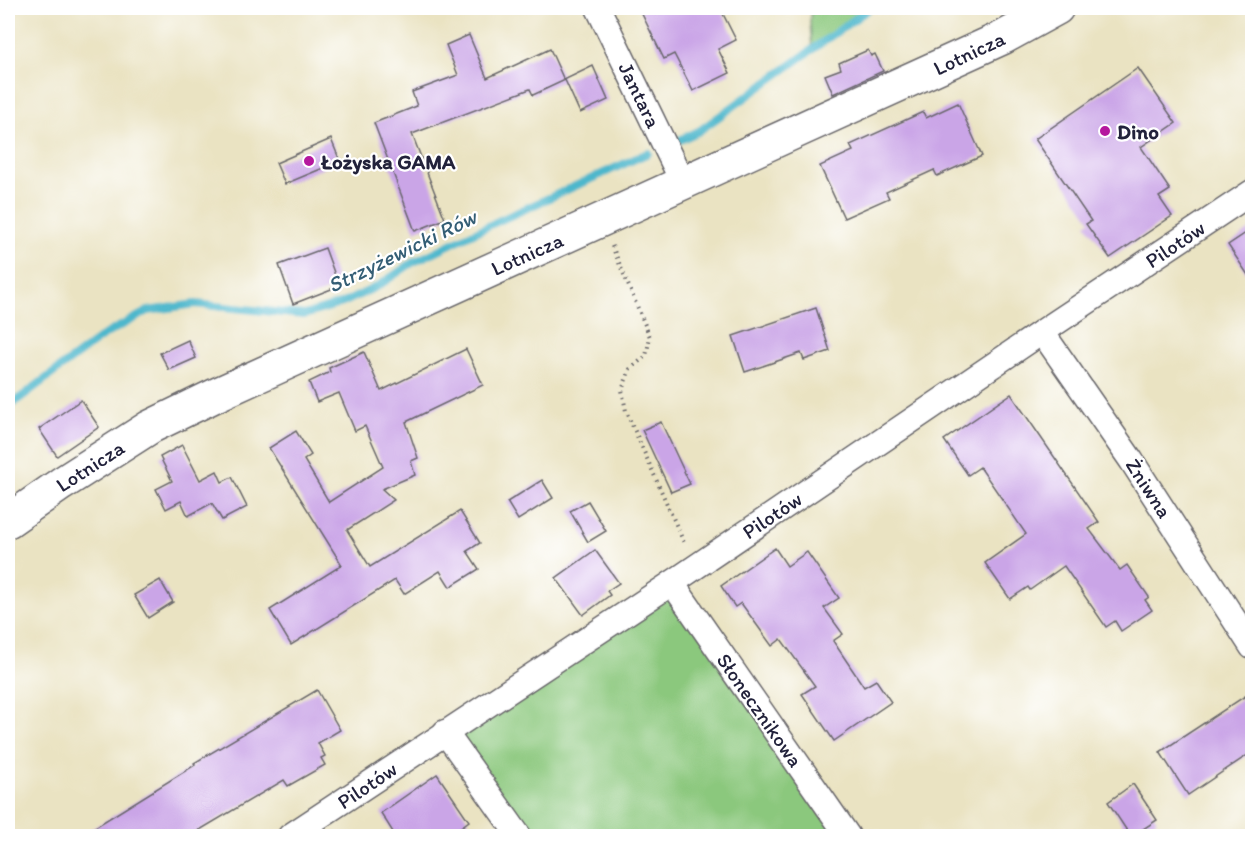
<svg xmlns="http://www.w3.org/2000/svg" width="1260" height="844" font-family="Itim,sans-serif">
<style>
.green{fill:#8bc87d;stroke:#56755c;stroke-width:1.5}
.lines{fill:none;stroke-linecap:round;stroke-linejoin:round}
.stream{stroke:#4eb7cc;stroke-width:8}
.building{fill:#caa5e7}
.street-casing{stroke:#68666a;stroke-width:27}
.secondary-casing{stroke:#68666a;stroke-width:36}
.path{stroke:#68666a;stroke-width:4;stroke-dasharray:1.5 4.5;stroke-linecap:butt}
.street{stroke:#fff;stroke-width:24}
.secondary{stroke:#fff;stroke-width:33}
.poi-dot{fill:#b5179e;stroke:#fff;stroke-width:2}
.labels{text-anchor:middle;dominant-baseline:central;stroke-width:4.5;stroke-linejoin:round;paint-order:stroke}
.street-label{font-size:21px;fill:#22223b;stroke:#fff}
.poi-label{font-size:21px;font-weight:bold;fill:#22223b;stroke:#fff;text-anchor:start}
.water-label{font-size:22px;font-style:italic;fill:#345e75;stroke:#fff}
</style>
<rect width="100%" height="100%" fill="#fff"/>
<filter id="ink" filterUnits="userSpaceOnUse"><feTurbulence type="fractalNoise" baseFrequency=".0167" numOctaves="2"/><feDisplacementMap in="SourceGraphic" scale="12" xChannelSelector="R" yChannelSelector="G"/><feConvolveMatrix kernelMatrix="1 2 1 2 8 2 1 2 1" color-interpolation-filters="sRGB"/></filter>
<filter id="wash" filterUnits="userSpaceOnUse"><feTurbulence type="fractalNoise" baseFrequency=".008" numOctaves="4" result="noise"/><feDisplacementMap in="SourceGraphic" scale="24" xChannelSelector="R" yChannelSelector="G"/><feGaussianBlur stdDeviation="1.35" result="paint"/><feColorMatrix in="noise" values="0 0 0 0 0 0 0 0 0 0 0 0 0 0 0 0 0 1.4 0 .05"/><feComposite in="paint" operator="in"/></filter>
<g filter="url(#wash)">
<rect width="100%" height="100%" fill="#eae3c2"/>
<g class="green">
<path d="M 811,8 L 870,8 L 812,49 L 810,23 Z"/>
<path d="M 672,583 L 848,836 L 519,836 L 445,732 Z"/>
</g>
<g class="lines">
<g class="stream">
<path d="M 671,144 L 699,131 L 870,8"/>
<path d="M 8,407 L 104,335 L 148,311 L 195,304 L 304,315 L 343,303 L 378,286 L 412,263 L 494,223 L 648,153"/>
</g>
</g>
<g id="blocks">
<g class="building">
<path d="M 639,8 L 720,8 L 736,40 L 718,49 L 730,73 L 693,91 L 674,54 L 664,59 Z"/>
<path d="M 469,35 L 487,78 L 550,49 L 564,80 L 593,66 L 608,100 L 580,113 L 565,80 L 533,95 L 530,89 L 412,134 L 445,219 L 415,231 L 374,123 L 417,106 L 412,92 L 458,75 L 446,45 Z"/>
<path d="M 868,50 L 871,56 L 875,54 L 883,71 L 833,94 L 825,75 L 841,69 L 839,63 Z"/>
<path d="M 1138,68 L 1176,123 L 1141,147 L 1170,190 L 1159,197 L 1172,216 L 1110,258 L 1086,224 L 1091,221 L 1035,139 Z"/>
<path d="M 958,103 L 982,156 L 937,176 L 934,170 L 886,192 L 889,198 L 844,218 L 820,166 L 853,151 L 850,145 L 923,112 L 926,118 Z"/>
<path d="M 331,139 L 340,161 L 285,184 L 276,163 Z"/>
<path d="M 1252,229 L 1252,281 L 1228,245 Z"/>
<path d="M 325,248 L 339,286 L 293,304 L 279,265 Z"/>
<path d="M 816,308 L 830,351 L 804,360 L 801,353 L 745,372 L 733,336 Z"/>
<path d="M 188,340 L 196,358 L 169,370 L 160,353 Z"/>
<path d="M 466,349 L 483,385 L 406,422 L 418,458 L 411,461 L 415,475 L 382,489 L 394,500 L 347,530 L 370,567 L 460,511 L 480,543 L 467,551 L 479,569 L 450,587 L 440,571 L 404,594 L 395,580 L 291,645 L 270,610 L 342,565 L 269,448 L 296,431 L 311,455 L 304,460 L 329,502 L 383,467 L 365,426 L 355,431 L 339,393 L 317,402 L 309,382 L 330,372 L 329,368 L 364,352 L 381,391 Z"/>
<path d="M 1011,394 L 1099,522 L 1089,529 L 1120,570 L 1127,565 L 1149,597 L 1145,600 L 1152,610 L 1121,631 L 1115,621 L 1106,627 L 1064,566 L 1030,590 L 1028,587 L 1010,599 L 985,563 L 1026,534 L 980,467 L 968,475 L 944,440 Z"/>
<path d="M 81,400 L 99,427 L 57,456 L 39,429 Z"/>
<path d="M 661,422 L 690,484 L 671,492 L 642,430 Z"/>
<path d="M 182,445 L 200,480 L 217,471 L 222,482 L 232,477 L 247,507 L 222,520 L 212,503 L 188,516 L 181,501 L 166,509 L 156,489 L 172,481 L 160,457 Z"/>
<path d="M 542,480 L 553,498 L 518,520 L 507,502 Z"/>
<path d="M 588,501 L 606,531 L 588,542 L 570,511 Z"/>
<path d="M 775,548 L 787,566 L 807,552 L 839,598 L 824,608 L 843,634 L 833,641 L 864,687 L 876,680 L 891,702 L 834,741 L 802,694 L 815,686 L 781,639 L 772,646 L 741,603 L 735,607 L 721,586 Z"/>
<path d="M 595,550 L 619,583 L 607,591 L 610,595 L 583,615 L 556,578 Z"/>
<path d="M 160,580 L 173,602 L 148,618 L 134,595 Z"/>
<path d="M 317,690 L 340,730 L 318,743 L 325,756 L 321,758 L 325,765 L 288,786 L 284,780 L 188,837 L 79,837 L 195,765 L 194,763 Z"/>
<path d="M 1245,696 L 1252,708 L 1252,752 L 1188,795 L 1160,752 Z"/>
<path d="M 437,774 L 469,821 L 447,837 L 396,837 L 381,813 Z"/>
<path d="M 1133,784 L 1157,820 L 1131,837 L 1108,802 Z"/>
</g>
</g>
</g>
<g filter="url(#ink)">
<use href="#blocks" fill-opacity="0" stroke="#68666a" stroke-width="1.5"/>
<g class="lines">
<g class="street-casing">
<g id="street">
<path d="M 598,8 L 683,183"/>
<path d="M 1042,332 L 1131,460 L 1252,647"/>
<path d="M 672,583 L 848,836"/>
<path d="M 445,732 L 519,836"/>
<path d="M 290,836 L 672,583 L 1042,332 L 1252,192"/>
</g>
</g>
<g class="secondary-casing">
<path id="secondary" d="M 8,521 L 61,484 L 150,427 L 218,394 L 1004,37 L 1057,8"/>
</g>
<path class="path" d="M 612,246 L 650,337 L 646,356 L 630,369 L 622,390 L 626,411 L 685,545"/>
<use href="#street" class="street"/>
<use href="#secondary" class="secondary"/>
</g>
</g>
<g class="poi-dot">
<circle cx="1105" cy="131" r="6"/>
<circle cx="309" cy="161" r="6"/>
</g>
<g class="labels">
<g class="street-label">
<text transform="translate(969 53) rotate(-25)">Lotnicza</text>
<text transform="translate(640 95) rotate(64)">Jantara</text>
<text transform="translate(1175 244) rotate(-34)">Pilotów</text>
<text transform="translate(527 254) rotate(-24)">Lotnicza</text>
<text transform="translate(90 466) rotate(-33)">Lotnicza</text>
<text transform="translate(1149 488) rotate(57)">Żniwna</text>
<text transform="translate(772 515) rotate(-34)">Pilotów</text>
<text transform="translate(760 710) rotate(55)">Słonecznikowa</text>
<text transform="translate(367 785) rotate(-34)">Pilotów</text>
</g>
<g class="poi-label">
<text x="1117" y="131">Dino</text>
<text x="321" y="161">Łożyska GAMA</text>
</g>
<g class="water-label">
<text transform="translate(402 251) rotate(-26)">Strzyżewicki Rów</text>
</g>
</g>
<rect width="1260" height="844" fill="none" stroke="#fff" stroke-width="30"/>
</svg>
